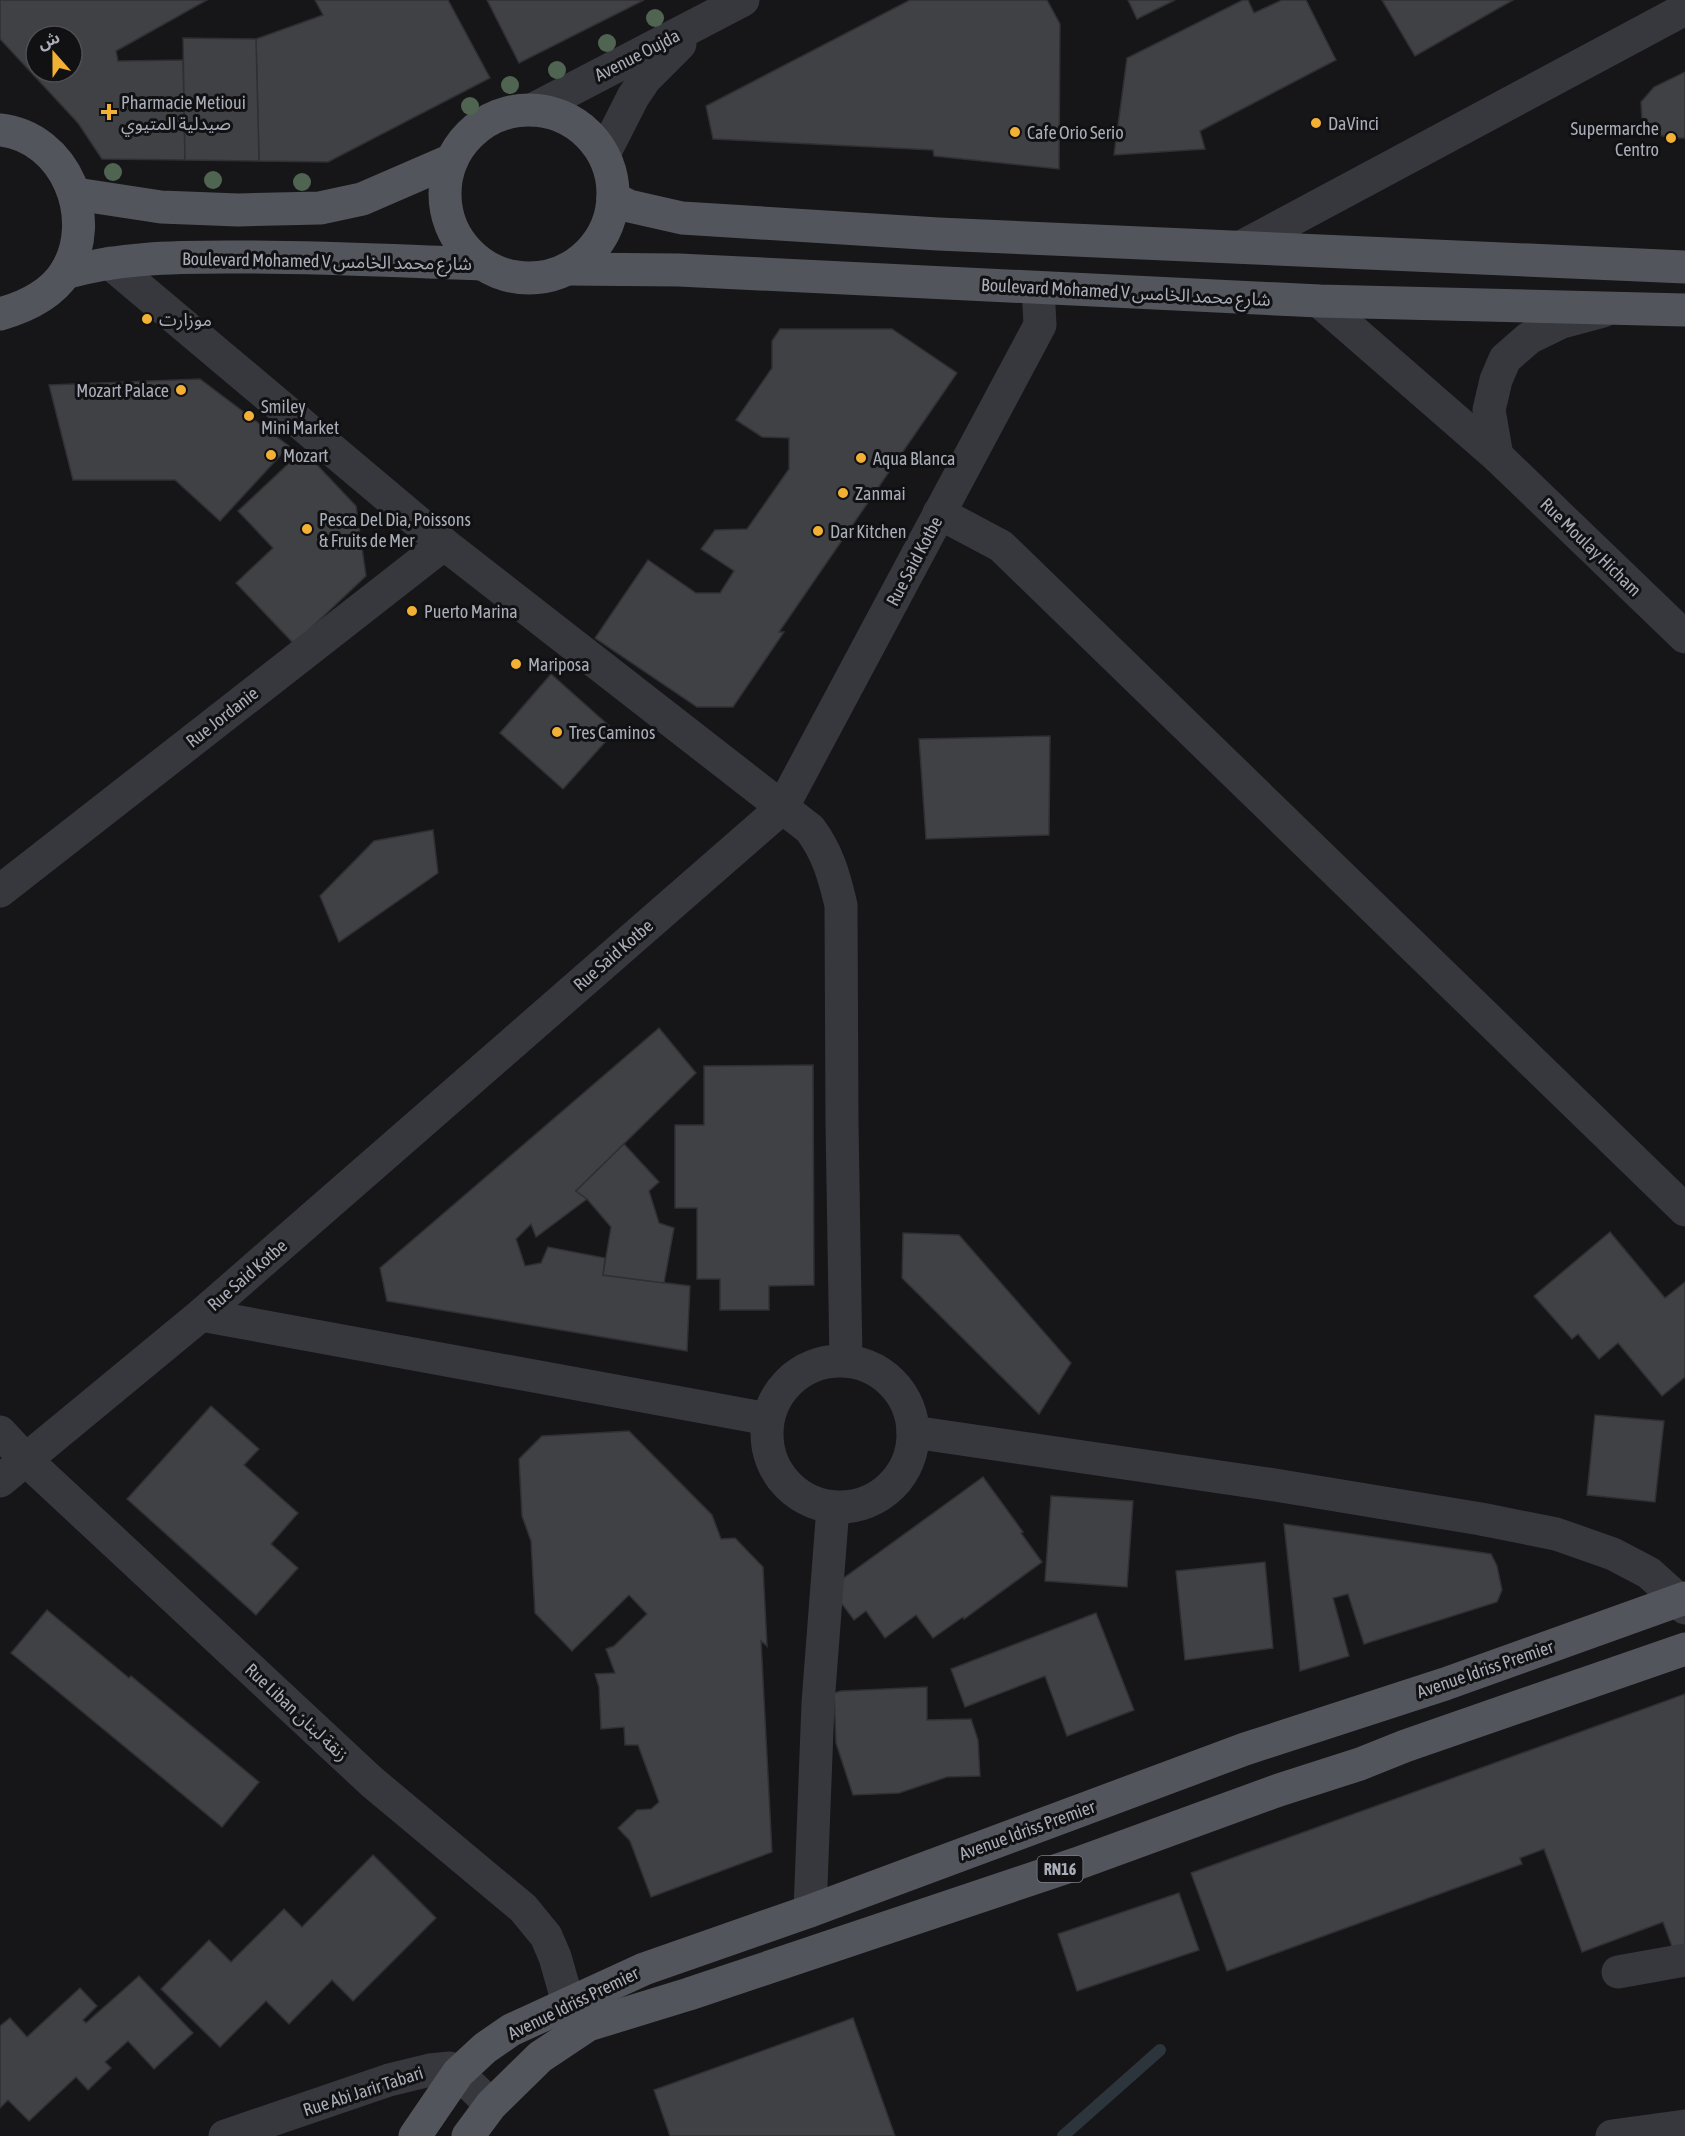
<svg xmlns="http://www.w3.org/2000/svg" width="1685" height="2136" font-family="'Asap Condensed','Noto Sans Arabic',sans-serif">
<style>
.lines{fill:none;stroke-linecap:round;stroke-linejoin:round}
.stream{stroke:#2c353c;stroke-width:12}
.building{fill:#404145;stroke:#303034;stroke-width:1.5;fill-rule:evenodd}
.minor{stroke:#37383d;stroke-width:33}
.major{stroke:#53555c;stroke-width:33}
.tree{fill:#506452}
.poi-dot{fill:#f2b134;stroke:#111113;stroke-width:2}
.labels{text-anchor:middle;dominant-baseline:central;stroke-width:6;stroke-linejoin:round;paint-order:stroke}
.shield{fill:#111113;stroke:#7b7e86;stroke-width:1.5}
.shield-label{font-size:16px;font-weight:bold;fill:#a8adb8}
.street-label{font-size:18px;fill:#a8adb8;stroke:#111113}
.poi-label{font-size:18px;fill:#a8adb8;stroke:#111113;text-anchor:start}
</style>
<rect width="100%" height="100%" fill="#161618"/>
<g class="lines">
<path class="stream" d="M 1063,2136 L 1160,2050"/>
</g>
<g class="building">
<path d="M 0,0 L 207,0 L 116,51 L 118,61 L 183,60 L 185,160 L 102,159 L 78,123 L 0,39 ZM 36,36 L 72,36 L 72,72 L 36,72 Z"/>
<path d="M 315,0 L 448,0 L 490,78 L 328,162 L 259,161 L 256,39 L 323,15 Z"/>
<path d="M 487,0 L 644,0 L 519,63 Z"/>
<path d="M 910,0 L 1047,0 L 1060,24 L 1059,169 L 934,156 L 933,150 L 713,139 L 706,106 Z"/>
<path d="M 1128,0 L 1175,0 L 1137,19 Z"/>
<path d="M 1243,0 L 1248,0 L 1254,13 L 1282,0 L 1306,0 L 1336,60 L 1200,131 L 1205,149 L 1114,155 L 1127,58 Z"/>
<path d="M 1382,0 L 1513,0 L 1415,56 Z"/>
<path d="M 183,38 L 256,39 L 259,161 L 185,160 Z"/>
<path d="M 1685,72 L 1685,138 L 1671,138 L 1651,133 L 1642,119 L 1641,102 L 1654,87 Z"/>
<path d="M 780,329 L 892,329 L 957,373 L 779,632 L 784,632 L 733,707 L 697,707 L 595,638 L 648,560 L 696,593 L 720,593 L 734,571 L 701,549 L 715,530 L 747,529 L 789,469 L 789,438 L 762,437 L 736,420 L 772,368 L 772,341 Z"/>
<path d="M 200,379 L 289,446 L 220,521 L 175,480 L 73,480 L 49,385 Z"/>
<path d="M 303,450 L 356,506 L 366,576 L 294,644 L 236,583 L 273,548 L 238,511 Z"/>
<path d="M 551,674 L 615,731 L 563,789 L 500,733 Z"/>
<path d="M 1050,736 L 1049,835 L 926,839 L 919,739 Z"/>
<path d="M 433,830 L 438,873 L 339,942 L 320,896 L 374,841 Z"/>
<path d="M 659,1028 L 696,1073 L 576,1191 L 587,1199 L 536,1237 L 531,1224 L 516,1239 L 525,1266 L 541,1263 L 548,1247 L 605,1258 L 603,1275 L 690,1286 L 687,1351 L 387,1301 L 380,1268 Z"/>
<path d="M 813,1065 L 814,1285 L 769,1286 L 769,1310 L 720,1310 L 720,1279 L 697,1279 L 697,1208 L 675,1208 L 675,1125 L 704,1125 L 704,1066 Z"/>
<path d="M 624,1144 L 659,1182 L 649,1191 L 659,1223 L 674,1228 L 664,1283 L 603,1275 L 611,1227 L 587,1199 L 576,1191 Z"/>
<path d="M 1610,1232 L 1665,1298 L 1685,1282 L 1685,1377 L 1662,1396 L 1618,1343 L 1599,1359 L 1578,1334 L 1572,1339 L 1534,1296 Z"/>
<path d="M 903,1233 L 959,1235 L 1071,1363 L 1039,1414 L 902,1278 Z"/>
<path d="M 211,1406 L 259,1449 L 244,1465 L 298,1513 L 271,1544 L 298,1568 L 256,1615 L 127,1499 Z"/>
<path d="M 1595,1415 L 1664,1421 L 1655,1502 L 1587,1495 Z"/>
<path d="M 629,1431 L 712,1515 L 721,1539 L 735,1538 L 763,1567 L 767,1646 L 761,1641 L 772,1852 L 651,1897 L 630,1841 L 618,1828 L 637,1810 L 651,1809 L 659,1802 L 638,1745 L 625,1745 L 624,1727 L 601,1729 L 599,1687 L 595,1674 L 615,1673 L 606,1649 L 614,1646 L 647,1614 L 629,1595 L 572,1651 L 535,1613 L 531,1541 L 522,1516 L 519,1459 L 542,1436 Z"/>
<path d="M 983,1477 L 1023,1532 L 1021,1533 L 1042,1562 L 964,1619 L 963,1617 L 933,1638 L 916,1615 L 885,1638 L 866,1611 L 854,1620 L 830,1588 Z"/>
<path d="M 1051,1496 L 1133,1501 L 1127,1587 L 1045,1581 Z"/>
<path d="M 1284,1524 L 1491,1554 L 1497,1566 L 1502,1590 L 1497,1602 L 1364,1644 L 1348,1594 L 1333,1598 L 1349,1656 L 1300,1671 Z"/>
<path d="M 1265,1562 L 1273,1648 L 1185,1660 L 1176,1571 Z"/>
<path d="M 47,1610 L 129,1678 L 131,1676 L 259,1782 L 222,1827 L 11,1653 Z"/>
<path d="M 1096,1613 L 1134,1710 L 1067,1736 L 1045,1676 L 965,1707 L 951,1669 Z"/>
<path d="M 927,1687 L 927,1720 L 971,1719 L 978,1740 L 980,1776 L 947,1777 L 899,1793 L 853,1795 L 836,1743 L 834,1693 L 841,1691 Z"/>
<path d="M 1685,1694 L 1685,1957 L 1677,1960 L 1663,1922 L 1582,1952 L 1544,1849 L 1520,1858 L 1522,1864 L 1227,1971 L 1191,1873 Z"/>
<path d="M 373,1855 L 436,1918 L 353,2001 L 332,1980 L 289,2024 L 266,2001 L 220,2047 L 161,1989 L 209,1940 L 231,1962 L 284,1909 L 302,1927 Z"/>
<path d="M 1179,1893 L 1199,1950 L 1077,1991 L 1058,1934 Z"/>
<path d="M 139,1976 L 193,2033 L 154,2069 L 128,2041 L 105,2062 L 111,2068 L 88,2090 L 76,2077 L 29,2121 L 8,2100 L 0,2108 L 0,2026 L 10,2018 L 27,2037 L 80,1988 L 97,2006 L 83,2020 L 86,2023 Z"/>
<path d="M 853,2018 L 895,2136 L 670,2136 L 654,2090 Z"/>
</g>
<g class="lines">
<g class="minor">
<path d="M 532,110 L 743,0"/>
<path d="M 604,154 L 633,97 L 645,79 L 680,44"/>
<path d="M 1241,247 L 1685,9"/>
<path d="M 110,263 L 444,544 L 810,829 C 828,853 834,876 841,905 L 842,1123 L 846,1361"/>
<path d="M 1319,301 L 1497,456 L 1685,637"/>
<path d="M 1497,456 L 1489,410 L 1496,380 L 1505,359 L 1529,338 L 1562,322 L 1603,311"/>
<path d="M 939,513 L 1001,546 L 1685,1210"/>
<path d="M 0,891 L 444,544"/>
<path d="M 201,1315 L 768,1419"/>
<circle cx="840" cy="1434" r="73"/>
<path d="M 0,1432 L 25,1459 L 372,1782 L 523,1908 L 546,1936 L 555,1957 L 565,1992 L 564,2007"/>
<path d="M 913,1432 L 1275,1485 L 1481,1519 L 1556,1534 L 1613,1554 L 1649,1573 L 1679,1600 L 1685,1608"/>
<path d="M 0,1481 L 201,1315 L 782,808 L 1040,325 L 1038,288"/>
<path d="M 810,1911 L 818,1703 L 833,1507"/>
<path d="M 1618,1972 L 1685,1960"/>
<path d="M 225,2136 L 389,2080 L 430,2070 L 450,2068 L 458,2073 L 491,2105"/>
<path d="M 1612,2136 L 1685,2126"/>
</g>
<g class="major">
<circle cx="529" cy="194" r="84"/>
<path d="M 0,130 C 66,137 99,219 65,273 C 50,296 25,307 0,314"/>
<path d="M 76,194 L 161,207 L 238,210 L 320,208 L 362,199 L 452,160"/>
<path d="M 613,198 L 629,206 L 682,218 L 938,234 L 1685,267"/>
<path d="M 567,269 L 679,270 L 1319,301 L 1685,310"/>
<path d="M 65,273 C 117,258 173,257 227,257 C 312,256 397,261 482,264"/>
<path d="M 415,2136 L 458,2073 L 485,2048 L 511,2030 L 644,1969 L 810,1911 L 1245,1749 L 1445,1684 L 1685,1598"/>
<path d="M 468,2136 L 491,2105 L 540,2057 L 588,2025 L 689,1994 L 1076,1864 L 1279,1790 L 1360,1764 L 1405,1746 L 1685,1649"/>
</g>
</g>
<g class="tree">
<circle cx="655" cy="18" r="9"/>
<circle cx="607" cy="43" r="9"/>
<circle cx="557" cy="70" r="9"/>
<circle cx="510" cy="85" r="9"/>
<circle cx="470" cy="106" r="9"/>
<circle cx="113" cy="172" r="9"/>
<circle cx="213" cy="180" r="9"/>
<circle cx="302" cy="182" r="9"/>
</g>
<g class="poi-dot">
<path d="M106 103h6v6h6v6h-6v6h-6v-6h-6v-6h6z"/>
<circle cx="1316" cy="123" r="6"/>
<circle cx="1015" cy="132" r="6"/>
<circle cx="1671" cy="138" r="6"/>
<circle cx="147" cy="319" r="6"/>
<circle cx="181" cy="390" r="6"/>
<circle cx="249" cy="416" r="6"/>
<circle cx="271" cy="455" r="6"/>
<circle cx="861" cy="458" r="6"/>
<circle cx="843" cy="493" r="6"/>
<circle cx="307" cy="529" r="6"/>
<circle cx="818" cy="531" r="6"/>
<circle cx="412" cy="611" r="6"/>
<circle cx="516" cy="664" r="6"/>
<circle cx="557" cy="732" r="6"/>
</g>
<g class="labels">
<rect class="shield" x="1037.5" y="1856" width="45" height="26" rx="4.5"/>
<g class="shield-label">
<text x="1060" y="1869">RN16</text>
</g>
<g class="street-label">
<text transform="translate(637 55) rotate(-27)">Avenue Oujda</text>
<text transform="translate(327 261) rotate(1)">Boulevard Mohamed V شارع محمد الخامس</text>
<text transform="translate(1126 292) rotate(3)">Boulevard Mohamed V شارع محمد الخامس</text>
<text transform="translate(1591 547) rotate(44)">Rue Moulay Hicham</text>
<text transform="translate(914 561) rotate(-62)">Rue Said Kotbe</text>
<text transform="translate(222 717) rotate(-38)">Rue Jordanie</text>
<text transform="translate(613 955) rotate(-41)">Rue Said Kotbe</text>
<text transform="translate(247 1275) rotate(-41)">Rue Said Kotbe</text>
<text transform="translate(1485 1669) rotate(-19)">Avenue Idriss Premier</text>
<text transform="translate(297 1712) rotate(43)">Rue Liban زنقة لبنان</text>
<text transform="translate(1027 1830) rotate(-20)">Avenue Idriss Premier</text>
<text transform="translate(573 2003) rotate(-26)">Avenue Idriss Premier</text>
<text transform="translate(363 2091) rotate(-18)">Rue Abi Jarir Tabari</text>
</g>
<g class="poi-label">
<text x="121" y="102">Pharmacie Metioui<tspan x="121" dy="21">صيدلية المتيوي</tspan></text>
<text x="1328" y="123">DaVinci</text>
<text x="1659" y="128" text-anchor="end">Supermarche<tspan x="1659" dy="21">Centro</tspan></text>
<text x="1027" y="132">Cafe Orio Serio</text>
<text x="159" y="319">موزارت</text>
<text x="169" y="390" text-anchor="end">Mozart Palace</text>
<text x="261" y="406">Smiley<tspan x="261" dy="21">Mini Market</tspan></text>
<text x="283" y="455">Mozart</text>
<text x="873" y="458">Aqua Blanca</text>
<text x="855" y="493">Zanmai</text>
<text x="319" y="519">Pesca Del Dia, Poissons<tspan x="319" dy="21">&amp; Fruits de Mer</tspan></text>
<text x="830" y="531">Dar Kitchen</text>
<text x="424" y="611">Puerto Marina</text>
<text x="528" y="664">Mariposa</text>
<text x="569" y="732">Tres Caminos</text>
</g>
</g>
<g transform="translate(54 54) rotate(339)"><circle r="28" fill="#111113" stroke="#4d4f55" stroke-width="1.5"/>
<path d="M0-4.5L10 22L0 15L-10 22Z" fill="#f2b134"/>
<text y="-9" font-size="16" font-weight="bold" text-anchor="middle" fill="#a8adb8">ش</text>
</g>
</svg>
